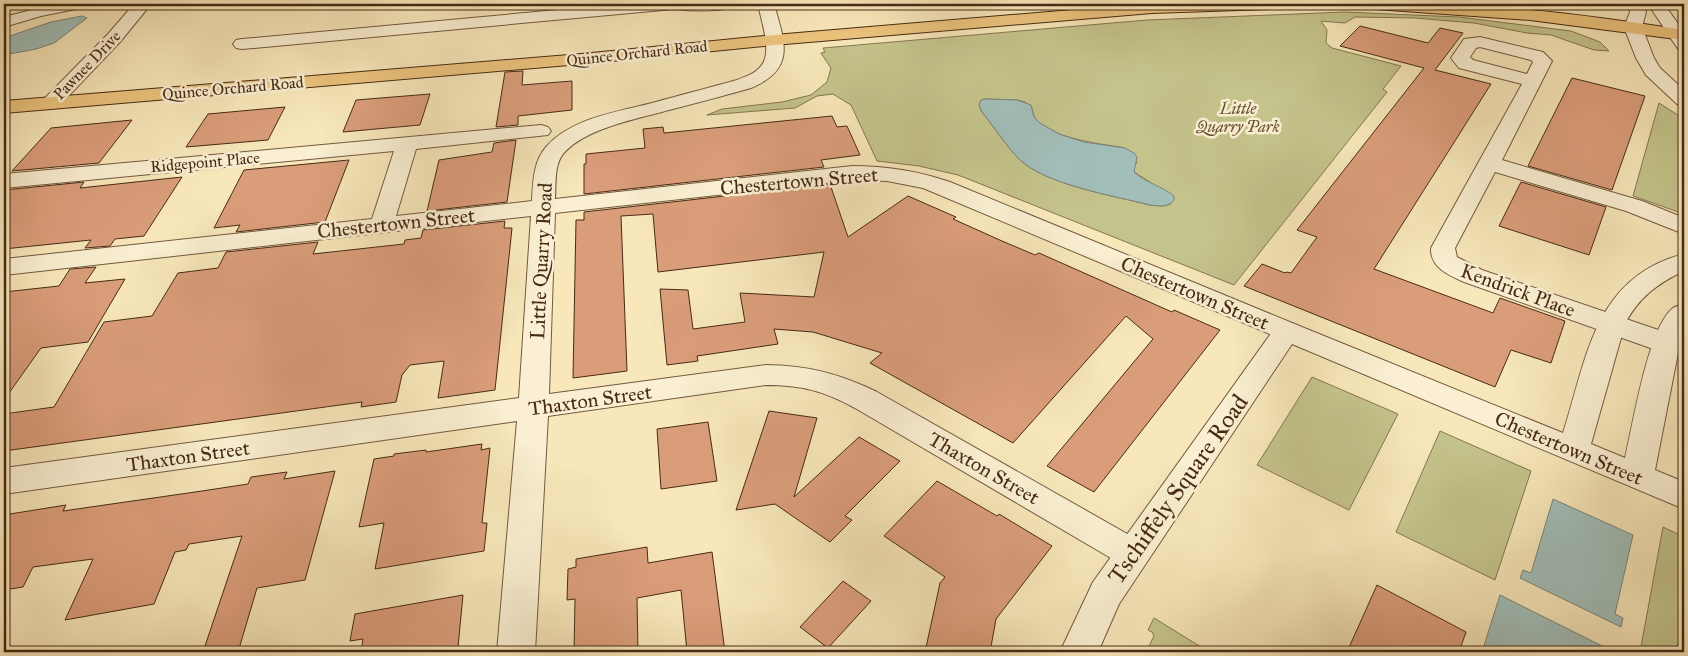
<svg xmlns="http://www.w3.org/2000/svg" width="1688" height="656" font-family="'IM FELL Great Primer',serif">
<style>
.green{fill:#c4c38b;stroke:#867650;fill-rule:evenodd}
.water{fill:#a1beb9;stroke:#7d8377}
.building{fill:#da9d7a;stroke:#482a15}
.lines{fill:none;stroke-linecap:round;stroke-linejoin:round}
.minor-casing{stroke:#74593e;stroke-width:2}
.tertiary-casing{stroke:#74593e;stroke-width:2}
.primary-casing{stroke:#482a15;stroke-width:2}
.minor{fill:#faefd2;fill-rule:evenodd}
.tertiary{fill:#faefd2;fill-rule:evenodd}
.primary{fill:#ecc47d;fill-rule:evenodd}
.labels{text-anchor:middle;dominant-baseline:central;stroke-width:5;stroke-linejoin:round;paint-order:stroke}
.far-street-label{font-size:16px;fill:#482a15;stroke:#faefd2}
.far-park-label{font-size:16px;font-style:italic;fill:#675032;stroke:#faefd2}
.street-label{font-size:20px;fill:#482a15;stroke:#faefd2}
.near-street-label{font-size:24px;fill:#482a15;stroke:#faefd2}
</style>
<rect width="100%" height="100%" fill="#f7e7ba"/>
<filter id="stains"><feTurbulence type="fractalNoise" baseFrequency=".004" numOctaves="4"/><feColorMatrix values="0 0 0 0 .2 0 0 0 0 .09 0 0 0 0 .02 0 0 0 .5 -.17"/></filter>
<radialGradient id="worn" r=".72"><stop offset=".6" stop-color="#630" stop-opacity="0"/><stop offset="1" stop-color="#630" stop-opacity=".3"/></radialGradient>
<g class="green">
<path d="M 1345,12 L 1459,17 L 1571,31 L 1600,42 L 1609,51 L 1594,50 L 1551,35 L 1527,33 L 1474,23 L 1415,18 L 1355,17 L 1345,23 L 1321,21 L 1327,30 L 1326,43 L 1332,48 L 1401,66 L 1383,89 L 1387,92 L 1234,285 L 958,175 L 919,166 L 877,161 L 851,105 L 833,94 L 817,96 L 795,108 L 707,115 L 722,109 L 782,102 L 811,95 L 827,82 L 831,68 L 821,53 L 825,52 L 823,48 L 1147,20 ZM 984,99 L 1017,100 L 1025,102 L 1032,108 C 1032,138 1105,144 1125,148 L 1137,162 L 1134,167 L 1134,172 L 1150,182 L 1171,204 L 1163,206 L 1150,205 C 1115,196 1047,185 1020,160 C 1006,146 995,128 982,112 L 979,105 Z"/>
<path d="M 1659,103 L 1684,119 L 1684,214 L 1633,196 Z"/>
<path d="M 1312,377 L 1398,414 L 1349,510 L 1257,465 Z"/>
<path d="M 1440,431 L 1531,471 L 1495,580 L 1396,532 Z"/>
<path d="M 1663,527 L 1684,537 L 1684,652 L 1640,652 Z"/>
<path d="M 1154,618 L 1206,650 L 1205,652 L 1146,652 L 1154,636 L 1152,632 L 1148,630 Z"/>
</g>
<g class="water">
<path d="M 82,16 L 87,18 L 54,43 L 36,49 L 4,55 L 4,38 L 51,22 Z"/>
<path d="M 984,99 L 1017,100 L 1031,105 L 1034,117 L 1040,123 L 1059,134 L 1084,142 L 1125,148 L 1134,153 L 1137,157 L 1134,172 C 1146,183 1162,186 1174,196 L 1174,200 C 1168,208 1159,206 1150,205 C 1115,196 1047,185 1020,160 C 1006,146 995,128 982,112 L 979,105 L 981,100 Z"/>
<path d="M 1553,499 L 1633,535 L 1615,614 L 1623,618 L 1621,627 L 1520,578 L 1523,570 L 1531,573 Z"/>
<path d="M 1500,595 L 1614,652 L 1482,652 Z"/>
</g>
<g class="building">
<path d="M 1360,26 L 1428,43 L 1440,28 L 1463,33 L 1435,70 L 1491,84 L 1374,269 L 1493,313 L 1500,298 L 1565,321 L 1551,363 L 1511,350 L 1495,387 L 1244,286 L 1262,264 L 1285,273 L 1286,272 L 1291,273 L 1317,237 L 1297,230 L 1424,68 L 1340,46 Z"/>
<path d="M 523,71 L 522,85 L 572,81 L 572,110 L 518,116 L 518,125 L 496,127 L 505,72 Z"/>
<path d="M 1572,78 L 1645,96 L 1612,190 L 1528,166 Z"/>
<path d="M 430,94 L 420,125 L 343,132 L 356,100 Z"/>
<path d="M 285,107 L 268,140 L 186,147 L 208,114 Z"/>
<path d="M 832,116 L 837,127 L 847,126 L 860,155 L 821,160 L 824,167 L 584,194 L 584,164 L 586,164 L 586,154 L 645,148 L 643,129 L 663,127 L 664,133 Z"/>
<path d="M 132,120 L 99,163 L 12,171 L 51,128 Z"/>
<path d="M 516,140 L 507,202 L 427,211 L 439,160 L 492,152 L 494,143 Z"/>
<path d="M 349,160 L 325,222 L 236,232 L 240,225 L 214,228 L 244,170 Z"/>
<path d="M 182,177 L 144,236 L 115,239 L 110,246 L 85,248 L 91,240 L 4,249 L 4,190 L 84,182 L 80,188 Z"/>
<path d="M 1521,182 L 1606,207 L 1589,255 L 1499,226 Z"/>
<path d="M 830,184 L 848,237 L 908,196 L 956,217 L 953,219 L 1002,241 L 1035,255 L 1039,253 L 1172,312 L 1174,310 L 1220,330 L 1094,492 L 1047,466 L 1153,339 L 1126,316 L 1013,443 L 870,363 L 882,353 L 813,332 L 774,329 L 778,344 L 697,356 L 698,361 L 667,365 L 660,289 L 688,290 L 693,329 L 745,322 L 740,293 L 814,297 L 824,252 L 658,272 L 653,214 L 621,216 L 627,371 L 573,378 L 576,220 L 584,220 L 584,212 Z"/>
<path d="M 505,221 L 504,228 L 512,228 L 495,390 L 438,398 L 444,361 L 410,365 L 402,375 L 396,402 L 361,407 L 362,402 L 4,451 L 4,414 L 54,407 L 104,322 L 152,316 L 178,273 L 218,268 L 226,252 L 318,242 L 313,254 L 404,244 L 405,240 L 421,238 L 423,230 Z"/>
<path d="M 96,267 L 85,283 L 125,279 L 88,342 L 41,348 L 4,400 L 4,292 L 59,286 L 70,269 Z"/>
<path d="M 769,411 L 817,418 L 794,497 L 859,437 L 900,461 L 845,516 L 852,520 L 830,542 L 775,504 L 736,510 Z"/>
<path d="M 708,422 L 717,481 L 661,489 L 657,429 Z"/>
<path d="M 482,444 L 481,450 L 490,448 L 482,523 L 487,523 L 484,551 L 375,569 L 384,523 L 359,527 L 374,459 L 394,456 L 394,454 L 426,450 L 426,452 Z"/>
<path d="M 335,471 L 305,580 L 257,588 L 238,652 L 203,652 L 242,536 L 189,544 L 186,550 L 175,552 L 154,604 L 65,620 L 93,559 L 33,567 L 23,587 L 4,590 L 4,523 L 10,514 L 66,505 L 63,511 L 202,491 L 248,484 L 251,477 L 287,472 L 284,479 Z"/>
<path d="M 937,481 L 997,516 L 999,514 L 1052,546 L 996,619 L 990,652 L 925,652 L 940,583 L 945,577 L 884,536 Z"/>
<path d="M 647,547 L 648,563 L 712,552 L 725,652 L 687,652 L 681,590 L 637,598 L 638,652 L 574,652 L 575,599 L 567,600 L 568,569 L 576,567 L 576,559 Z"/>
<path d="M 843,581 L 871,601 L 828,648 L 800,627 Z"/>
<path d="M 1377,585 L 1466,632 L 1459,652 L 1347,652 Z"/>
<path d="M 463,595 L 458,647 L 452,652 L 426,652 L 421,648 L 395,652 L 361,652 L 363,639 L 350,641 L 355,614 Z"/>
</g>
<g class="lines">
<g class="minor-casing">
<g id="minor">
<path d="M 55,4 L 88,4 L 86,7 L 41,16 L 4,27 L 4,17 Z"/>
<path d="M 134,4 L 151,4 L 120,42 L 58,107 L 51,109 L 44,107 L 41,103 L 44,99 L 108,34 Z"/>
<path d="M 623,4 L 737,4 L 735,7 C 715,12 693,11 674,9 L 242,49 L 236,48 L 233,44 L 236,40 L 242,39 Z"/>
<path d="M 758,4 L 774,4 C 785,43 796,69 751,88 C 723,96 696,103 669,110 C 637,119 585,128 563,154 C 554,165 556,185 555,199 L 852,166 C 886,166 918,171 950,182 L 1297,325 L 1301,331 L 1297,337 L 1287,340 L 1277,337 L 923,188 L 887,181 L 852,180 L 555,213 L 549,394 L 766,365 C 806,365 841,374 877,392 L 1145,544 L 1151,554 L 1145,564 L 1133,569 L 1121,564 L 855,408 C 824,391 801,385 766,385 L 548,416 L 535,652 L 497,652 L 517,421 L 4,494 L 4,468 L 519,398 L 531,216 L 4,275 L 4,259 L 372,219 L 394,151 L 4,188 L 4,174 L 541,125 L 548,127 L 551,131 L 548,135 L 416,149 L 396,216 L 532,201 C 533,183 533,162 546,147 C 571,118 617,112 652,103 C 680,95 709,88 737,80 C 746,76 755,74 761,66 C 773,53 761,20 758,4 Z"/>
<path d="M 1480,37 L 1543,52 L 1552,61 L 1502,160 L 1642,201 L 1684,218 L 1684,234 L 1626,211 L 1495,172 L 1455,248 L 1457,257 L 1482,270 L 1676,336 L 1680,343 L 1676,350 L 1666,352 L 1656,350 L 1464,282 C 1448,275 1430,267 1431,248 L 1522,84 L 1459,68 L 1451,58 L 1464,39 ZM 1480,47 L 1531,60 L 1533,62 L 1527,74 L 1473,60 L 1470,57 L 1476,48 Z"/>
</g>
</g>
<g class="tertiary-casing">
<g id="tertiary">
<path d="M 1627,4 L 1643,4 L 1646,12 L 1642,27 L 1654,58 L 1660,68 L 1684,90 L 1684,106 L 1677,104 L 1646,75 L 1636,58 L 1624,27 L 1630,12 Z"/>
<path d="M 1648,4 L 1664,4 L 1684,32 L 1684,50 L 1678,49 Z"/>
<path d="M 1684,254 L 1684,271 C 1658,283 1638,298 1625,324 L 1591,444 L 1625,458 C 1633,425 1648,327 1673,308 C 1676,306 1681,305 1684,304 L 1684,333 L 1680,343 L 1655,470 L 1684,482 L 1684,509 L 1292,344 L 1119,604 L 1098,652 L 1060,652 L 1093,582 L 1277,325 L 1287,322 L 1297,325 L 1563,433 C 1587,358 1594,277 1684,254 Z"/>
</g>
</g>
<g class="primary-casing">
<g id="primary">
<path d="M 1144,4 L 1278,4 L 1276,7 L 1270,9 L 1152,13 L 774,45 L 581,64 L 4,113 L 4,101 L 581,54 L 774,35 Z"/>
<path d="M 1367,4 C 1472,0 1580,14 1684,30 L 1684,40 L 1530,20 L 1375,9 L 1369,7 Z"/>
</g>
</g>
<use href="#minor" class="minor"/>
<use href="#tertiary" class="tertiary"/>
<use href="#primary" class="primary"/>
</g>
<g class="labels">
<g class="far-street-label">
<text transform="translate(637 53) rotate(-6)">Quince Orchard Road</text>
<text transform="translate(87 65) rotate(-46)">Pawnee Drive</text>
<text transform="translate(233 88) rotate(-5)">Quince Orchard Road</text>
<text transform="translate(205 162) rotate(-5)">Ridgepoint Place</text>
</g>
<g class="far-park-label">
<text x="1238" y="108">Little<tspan x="1238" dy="18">Quarry Park</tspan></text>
</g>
<g class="street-label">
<text transform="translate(799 181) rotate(-5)">Chestertown Street</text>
<text transform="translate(396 223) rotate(-6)">Chestertown Street</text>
<text transform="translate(541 261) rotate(-87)">Little Quarry Road</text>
<text transform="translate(1518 290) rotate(20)">Kendrick Place</text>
<text transform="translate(1195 293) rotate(23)">Chestertown Street</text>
<text transform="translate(590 400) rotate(-8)">Thaxton Street</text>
<text transform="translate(1569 448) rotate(23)">Chestertown Street</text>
<text transform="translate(188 456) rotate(-8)">Thaxton Street</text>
<text transform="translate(984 468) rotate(30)">Thaxton Street</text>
</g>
<g class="near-street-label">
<text transform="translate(1178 489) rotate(-55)">Tschiffely Square Road</text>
</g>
</g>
<rect width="1688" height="656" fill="none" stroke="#f7e7ba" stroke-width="20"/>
<rect x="5" y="5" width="1678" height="646" fill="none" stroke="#482a15" stroke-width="2.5"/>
<rect x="10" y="10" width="1668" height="636" fill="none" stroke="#482a15"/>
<rect width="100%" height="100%" filter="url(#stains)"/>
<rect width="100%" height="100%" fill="url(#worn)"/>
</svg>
